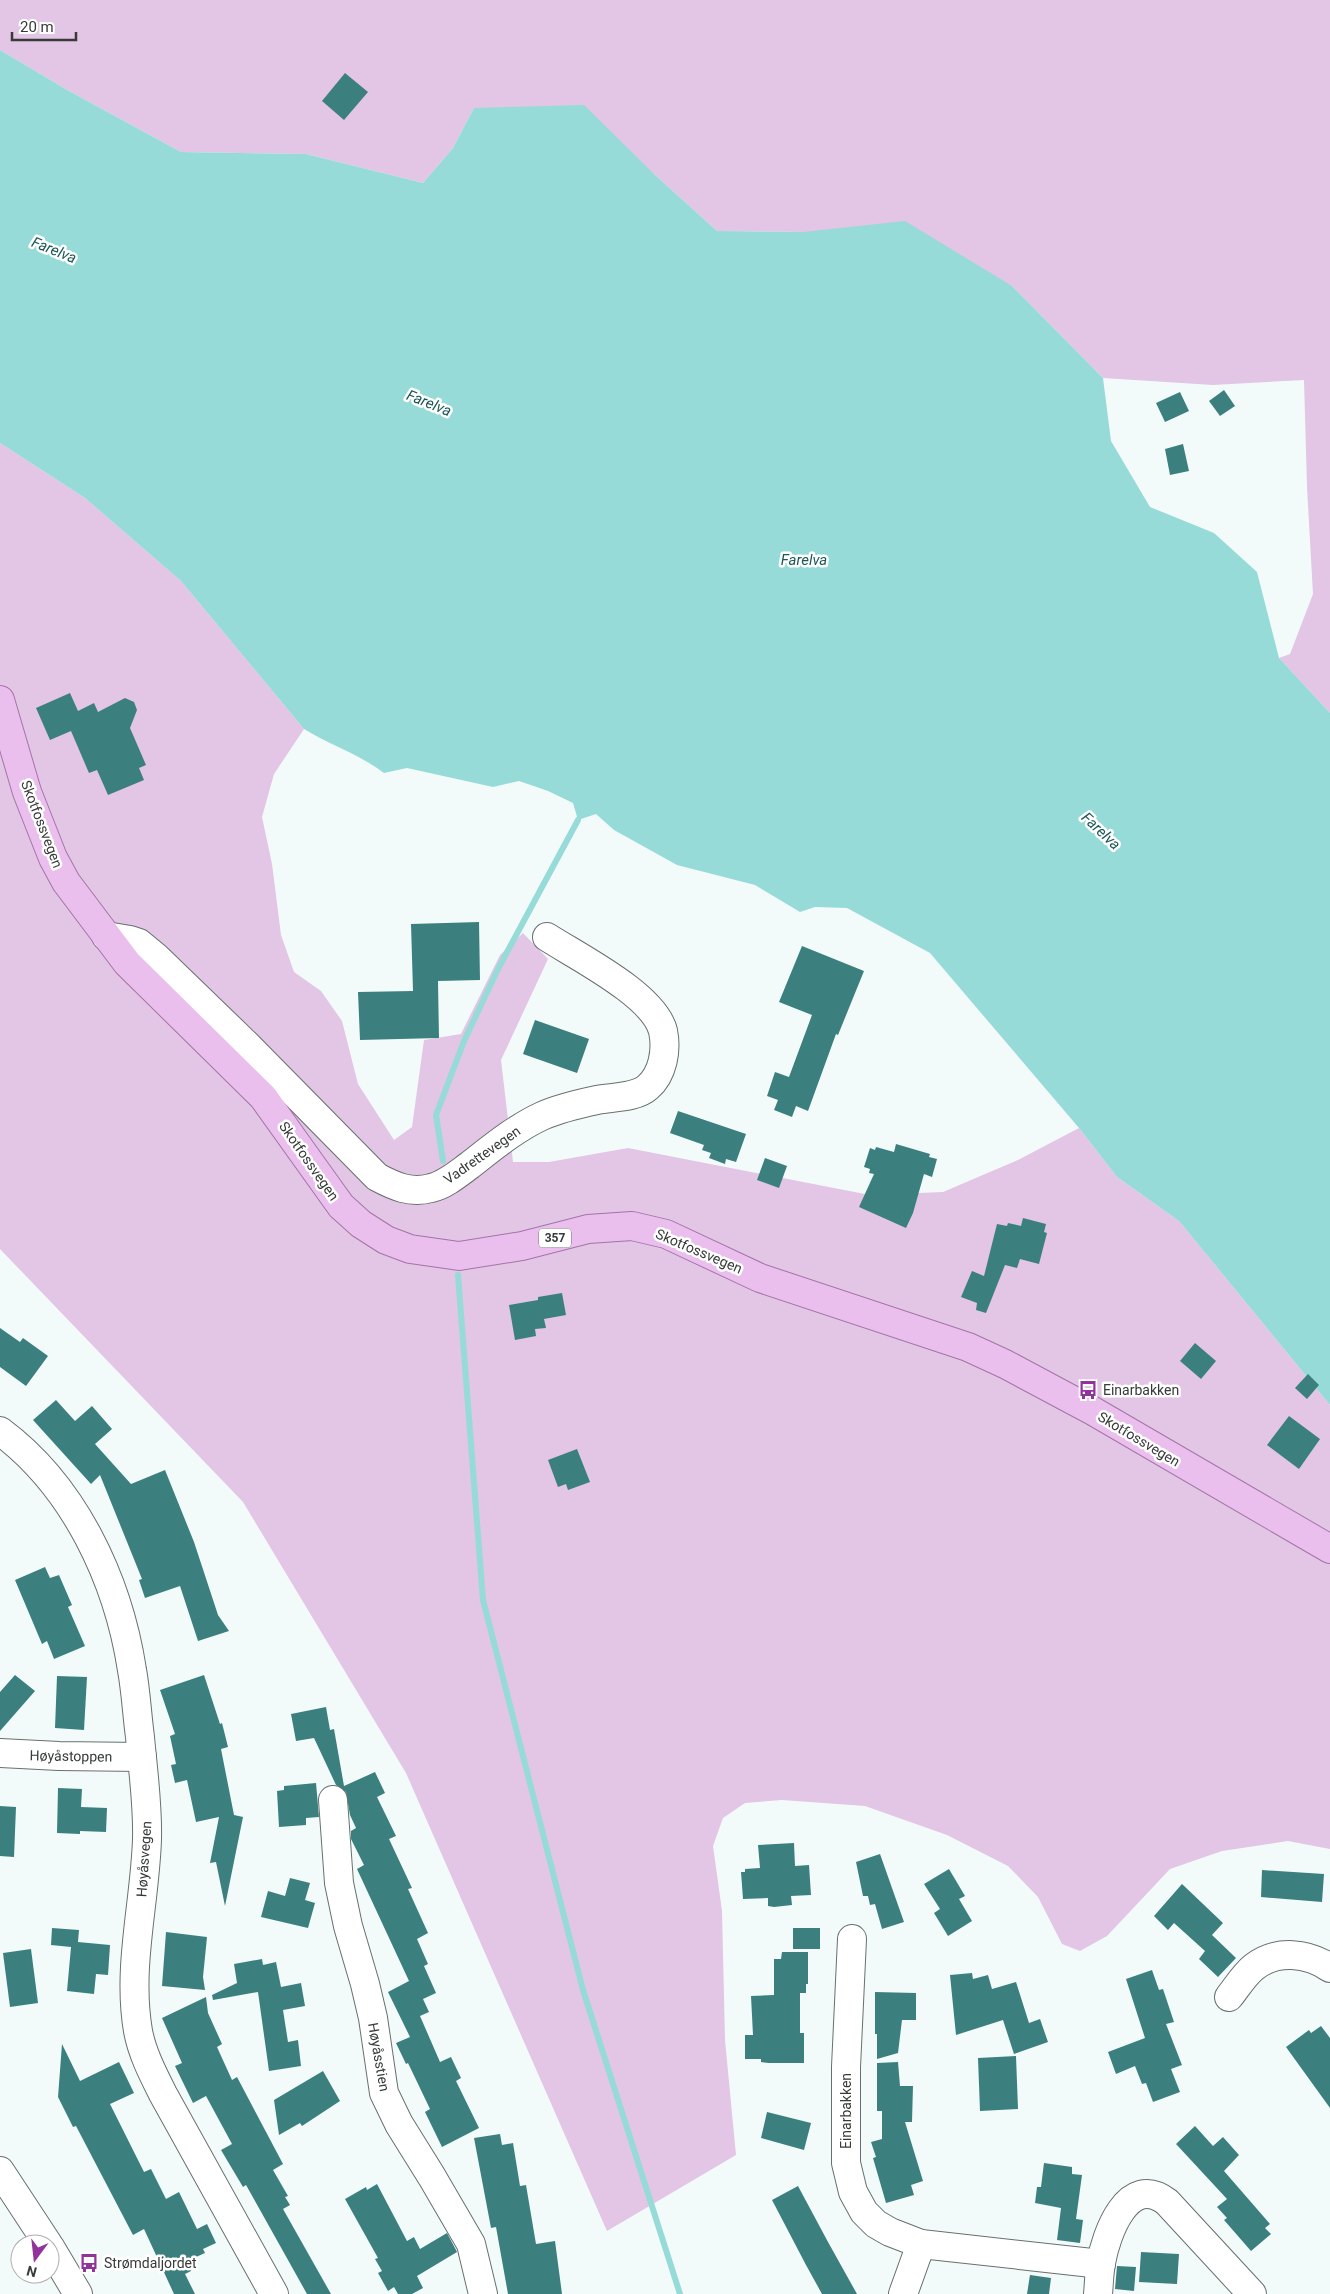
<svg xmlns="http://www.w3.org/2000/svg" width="1330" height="2294" font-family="Roboto,sans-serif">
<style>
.green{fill:#e3c5e5}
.water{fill:#96dbd8}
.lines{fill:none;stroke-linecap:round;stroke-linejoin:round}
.stream{stroke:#96dbd8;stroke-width:6}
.building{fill:#3b807e}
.minor-casing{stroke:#68706f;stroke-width:30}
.major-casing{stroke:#a275a6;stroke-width:30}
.minor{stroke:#fff;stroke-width:28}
.major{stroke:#eabfed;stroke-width:28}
.labels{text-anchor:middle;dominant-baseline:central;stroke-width:5;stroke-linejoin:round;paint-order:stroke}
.shield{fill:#fff;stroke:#727574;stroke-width:1}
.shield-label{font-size:12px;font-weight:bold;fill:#363a39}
.street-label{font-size:14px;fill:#363a39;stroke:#fff}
.poi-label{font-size:14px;fill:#363a39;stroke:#fff;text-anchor:start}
.water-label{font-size:15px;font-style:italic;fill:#1c5856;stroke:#fff}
</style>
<rect width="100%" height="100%" fill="#f2fbfa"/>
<g class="green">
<path d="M 0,0 L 1330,0 L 1330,713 L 1279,658 L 1290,654 L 1313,594 L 1307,487 L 1304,380 L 1213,385 L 1103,378 L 1012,286 L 803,232 L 717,231 L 654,174 L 474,108 L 453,148 L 423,183 L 306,154 L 181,152 L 69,91 L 0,50 Z"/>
<path d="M 0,443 L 85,498 L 181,581 L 304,729 L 274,774 L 262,817 L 272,864 L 281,935 L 294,972 L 321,991 L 342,1021 L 358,1084 L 394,1140 L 412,1127 L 424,1040 L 461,1034 L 500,955 L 523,933 L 548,959 L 501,1060 L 513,1162 L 549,1162 L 628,1148 L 870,1195 L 943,1192 L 1018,1160 L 1079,1128 L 1117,1177 L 1179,1221 L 1330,1405 L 1330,1849 L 1288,1841 L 1222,1851 L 1170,1869 L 1107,1936 L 1080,1951 L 1062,1944 L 1038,1897 L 1008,1866 L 947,1835 L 865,1806 L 782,1800 L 745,1803 L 723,1818 L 713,1846 L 722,1911 L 725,2040 L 736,2155 L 607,2231 L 406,1773 L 243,1502 L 0,1249 Z"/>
</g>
<path class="water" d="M 0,50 L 69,91 L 181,152 L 306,154 L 423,183 L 453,148 L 474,108 L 584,105 L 654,174 L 717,231 L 803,232 L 905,221 L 1012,286 L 1103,378 L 1111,441 L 1150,507 L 1214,533 L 1257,572 L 1279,658 L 1330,713 L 1330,1405 L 1179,1221 L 1117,1177 L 1079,1128 L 930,953 L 847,908 L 815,907 L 800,912 L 755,885 L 677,865 L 614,830 L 596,814 L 578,820 L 573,803 L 548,791 L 519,781 L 493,787 L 407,768 L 384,773 C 359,754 330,745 304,729 L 181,581 L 85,498 L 0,443 Z"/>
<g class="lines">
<g class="stream">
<path d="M 443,1161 L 436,1115 L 464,1041 L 498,969 L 578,820"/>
<path d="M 458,1275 L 483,1600 L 583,1990 L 680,2294"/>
</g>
</g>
<g class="building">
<path d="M 345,73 L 368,92 L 344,120 L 322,101 Z"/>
<path d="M 1224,390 L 1235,406 L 1220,416 L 1209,401 Z"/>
<path d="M 1180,392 L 1189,411 L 1165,422 L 1156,403 Z"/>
<path d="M 1183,444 L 1189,471 L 1170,475 L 1165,449 Z"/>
<path d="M 70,693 L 78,711 L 94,703 L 98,712 L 125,698 L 134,702 L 137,710 L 130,728 L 146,765 L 139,768 L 144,780 L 108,795 L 97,770 L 89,773 L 71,731 L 50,740 L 36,708 Z"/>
<path d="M 479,922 L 480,980 L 438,981 L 439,1038 L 360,1040 L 358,992 L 413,991 L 411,924 Z"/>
<path d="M 802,946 L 864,971 L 838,1035 L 836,1034 L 808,1111 L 796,1106 L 792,1117 L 774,1110 L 778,1100 L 767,1096 L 775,1072 L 789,1077 L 812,1015 L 779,1002 Z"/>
<path d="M 535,1020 L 589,1039 L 577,1073 L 523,1054 Z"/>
<path d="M 678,1111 L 746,1134 L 736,1162 L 726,1159 L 725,1164 L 709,1158 L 711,1153 L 702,1150 L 704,1145 L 670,1133 Z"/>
<path d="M 896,1144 L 930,1154 L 929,1157 L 937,1159 L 932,1177 L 924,1174 L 913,1213 L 906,1228 L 859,1207 L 874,1174 L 869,1173 L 870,1169 L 864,1167 L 870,1148 L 875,1150 L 876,1147 L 894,1152 Z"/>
<path d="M 765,1158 L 787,1166 L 779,1188 L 757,1180 Z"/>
<path d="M 1023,1218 L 1046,1224 L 1044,1232 L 1047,1233 L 1039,1264 L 1020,1259 L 1017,1268 L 1005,1265 L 986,1313 L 976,1310 L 977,1303 L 961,1297 L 972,1271 L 984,1276 L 997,1224 L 1007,1226 L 1008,1223 L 1021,1226 Z"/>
<path d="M 562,1293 L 566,1315 L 544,1319 L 546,1328 L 535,1329 L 536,1336 L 515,1340 L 509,1305 L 538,1300 L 538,1297 Z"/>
<path d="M 0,1328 L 20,1342 L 23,1338 L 48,1356 L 26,1386 L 0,1367 Z"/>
<path d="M 1195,1343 L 1216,1361 L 1201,1379 L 1180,1361 Z"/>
<path d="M 1308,1374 L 1319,1385 L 1307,1399 L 1295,1388 Z"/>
<path d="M 56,1400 L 75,1421 L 92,1406 L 112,1429 L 95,1444 L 131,1484 L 165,1470 L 194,1542 L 218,1615 L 229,1631 L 198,1641 L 180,1586 L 145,1598 L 139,1580 L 142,1579 L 100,1475 L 91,1484 L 33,1420 Z"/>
<path d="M 1289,1416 L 1320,1439 L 1299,1469 L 1267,1445 Z"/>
<path d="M 577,1449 L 590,1482 L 568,1490 L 566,1484 L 558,1487 L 548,1460 Z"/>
<path d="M 45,1567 L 50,1578 L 59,1575 L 72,1605 L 68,1607 L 85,1646 L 54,1659 L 47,1641 L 42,1644 L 15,1580 Z"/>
<path d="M 15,1675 L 35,1691 L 0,1731 L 0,1692 Z"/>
<path d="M 204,1675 L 220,1724 L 222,1723 L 228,1747 L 221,1749 L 234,1815 L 243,1817 L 225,1906 L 216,1862 L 210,1863 L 219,1817 L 196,1822 L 187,1780 L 175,1783 L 171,1765 L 176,1764 L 170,1736 L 175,1734 L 160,1690 Z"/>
<path d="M 57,1676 L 87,1677 L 84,1730 L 55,1728 Z"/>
<path d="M 326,1707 L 330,1730 L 334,1729 L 344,1786 L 375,1772 L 385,1793 L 377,1797 L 396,1836 L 389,1839 L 412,1888 L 408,1889 L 428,1933 L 417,1939 L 428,1964 L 424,1966 L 436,1993 L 423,1999 L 429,2012 L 420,2016 L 440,2062 L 451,2057 L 461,2078 L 456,2081 L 479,2128 L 442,2147 L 425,2112 L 430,2109 L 408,2063 L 406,2064 L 396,2043 L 410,2037 L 388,1992 L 409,1981 L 357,1869 L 364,1865 L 351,1839 L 351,1831 L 356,1828 L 350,1815 L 346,1792 L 336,1785 L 314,1738 L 296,1741 L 291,1714 Z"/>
<path d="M 316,1783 L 319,1817 L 306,1818 L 306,1825 L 279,1827 L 277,1791 L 284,1790 L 284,1786 Z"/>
<path d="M 58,1788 L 82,1789 L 81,1807 L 107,1808 L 106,1832 L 80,1831 L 80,1834 L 57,1833 Z"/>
<path d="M 0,1806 L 16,1807 L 14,1857 L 0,1856 Z"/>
<path d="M 794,1843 L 795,1866 L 809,1865 L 811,1895 L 791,1896 L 792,1905 L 774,1907 L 768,1906 L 768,1898 L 743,1899 L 741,1872 L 745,1872 L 745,1869 L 760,1868 L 758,1845 Z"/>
<path d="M 880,1854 L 904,1922 L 882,1929 L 875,1904 L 870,1905 L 868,1896 L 863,1896 L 856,1862 Z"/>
<path d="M 949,1869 L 965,1896 L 959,1899 L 972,1921 L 948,1936 L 934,1913 L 940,1909 L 924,1884 Z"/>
<path d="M 1262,1870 L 1324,1874 L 1322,1902 L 1261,1897 Z"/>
<path d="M 290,1878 L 310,1883 L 305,1900 L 315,1903 L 308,1928 L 261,1917 L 268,1891 L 285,1896 Z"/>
<path d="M 1182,1884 L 1223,1923 L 1212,1935 L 1236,1958 L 1218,1977 L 1199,1959 L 1205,1951 L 1174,1923 L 1168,1930 L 1154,1916 Z"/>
<path d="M 52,1928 L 79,1930 L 78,1942 L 110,1945 L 108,1975 L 96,1974 L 94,1994 L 67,1991 L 71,1947 L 51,1945 Z"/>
<rect x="793" y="1928" width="27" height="21"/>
<path d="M 166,1932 L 207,1937 L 203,1977 L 205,1990 L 162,1986 Z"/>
<path d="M 31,1949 L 38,2003 L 10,2007 L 3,1953 Z"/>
<path d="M 782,1952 L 808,1952 L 808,1984 L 806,1984 L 806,1993 L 800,1993 L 800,2033 L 804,2033 L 804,2063 L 769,2063 L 761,2062 L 761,2059 L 745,2059 L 745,2035 L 753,2035 L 751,1996 L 774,1995 L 774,1959 L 781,1959 Z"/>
<path d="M 262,1959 L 263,1965 L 276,1962 L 281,1987 L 301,1983 L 305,2006 L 283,2010 L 288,2042 L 298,2040 L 301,2066 L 269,2071 L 258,1992 L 213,2000 L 212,1995 L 237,1983 L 234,1964 Z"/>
<path d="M 1152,1970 L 1159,1990 L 1163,1989 L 1174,2022 L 1166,2024 L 1182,2065 L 1171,2069 L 1180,2092 L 1153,2102 L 1146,2083 L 1142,2084 L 1135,2066 L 1116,2074 L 1108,2052 L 1145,2038 L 1126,1979 Z"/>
<path d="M 972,1973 L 973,1979 L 988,1975 L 992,1989 L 1016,1982 L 1029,2023 L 1040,2019 L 1048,2042 L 1014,2054 L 1003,2020 L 956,2035 L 950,1975 Z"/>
<path d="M 875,1992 L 916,1993 L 916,2020 L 902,2020 L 898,2053 L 877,2059 L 877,2034 L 875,2034 Z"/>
<path d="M 206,1997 L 208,2013 L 222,2044 L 217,2047 L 232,2080 L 237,2077 L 283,2164 L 273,2170 L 288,2196 L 285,2197 L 290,2205 L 283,2209 L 331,2294 L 307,2294 L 246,2185 L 243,2187 L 221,2150 L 232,2144 L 206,2096 L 193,2103 L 175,2066 L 182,2063 L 162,2018 Z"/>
<path d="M 1321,2026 L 1330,2038 L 1330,2108 L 1286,2047 L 1309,2030 L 1311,2033 Z"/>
<path d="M 62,2044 L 80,2081 L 119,2062 L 134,2093 L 110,2104 L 144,2172 L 151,2169 L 166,2199 L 179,2192 L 197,2229 L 207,2224 L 216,2243 L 203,2249 L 205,2253 L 187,2261 L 191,2271 L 185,2274 L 195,2294 L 174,2294 L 144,2229 L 133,2235 L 76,2126 L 73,2127 L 58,2097 Z"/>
<path d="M 1016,2056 L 1018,2109 L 980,2111 L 978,2058 Z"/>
<path d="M 898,2062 L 900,2086 L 913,2086 L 912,2122 L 905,2122 L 923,2181 L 911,2185 L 914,2195 L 886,2203 L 873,2158 L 876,2157 L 871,2142 L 882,2139 L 882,2111 L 877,2111 L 877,2063 Z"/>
<path d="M 323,2071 L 340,2101 L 302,2126 L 300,2123 L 279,2135 L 274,2100 Z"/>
<path d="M 767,2112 L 811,2123 L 804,2150 L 761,2138 Z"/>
<path d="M 1195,2126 L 1213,2146 L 1223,2137 L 1239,2155 L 1224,2171 L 1270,2224 L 1265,2228 L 1271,2234 L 1251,2251 L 1224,2220 L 1227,2218 L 1217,2207 L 1227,2199 L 1176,2144 Z"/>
<path d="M 500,2134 L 502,2145 L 513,2143 L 520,2186 L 526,2185 L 536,2244 L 555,2241 L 562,2294 L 508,2294 L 496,2227 L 491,2228 L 474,2138 Z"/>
<path d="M 1044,2163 L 1072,2167 L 1072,2174 L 1082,2175 L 1076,2219 L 1083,2220 L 1080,2243 L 1057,2240 L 1061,2208 L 1035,2203 L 1037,2187 L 1041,2187 Z"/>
<path d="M 377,2184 L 407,2241 L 414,2237 L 420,2249 L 447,2233 L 456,2250 L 457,2252 L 417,2276 L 423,2288 L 412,2294 L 398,2294 L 394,2287 L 388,2291 L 378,2273 L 382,2271 L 375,2259 L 378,2258 L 345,2199 L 366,2187 L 367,2190 Z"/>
<path d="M 798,2186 L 828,2242 L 857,2294 L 822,2294 L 806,2265 L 772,2200 Z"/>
<path d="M 1141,2252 L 1179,2254 L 1177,2284 L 1139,2282 Z"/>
<path d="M 1117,2266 L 1136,2267 L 1134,2291 L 1115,2289 Z"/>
<path d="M 1030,2275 L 1051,2278 L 1049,2294 L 1027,2294 Z"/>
</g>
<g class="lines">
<g class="minor-casing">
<g id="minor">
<path d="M 106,936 L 130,940 L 139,943 L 156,957 L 249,1047 L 377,1177 C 394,1186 411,1194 431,1188 C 445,1185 459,1173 470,1165 C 493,1147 516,1128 542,1116 C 560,1108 578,1104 597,1100 C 612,1097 636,1098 648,1087 C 663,1074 667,1050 663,1031 C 654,995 578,957 547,937"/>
<path d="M 0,1431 C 74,1486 118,1579 132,1670 C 136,1692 137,1715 140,1737 C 143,1771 148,1805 147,1839 C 145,1903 127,1967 138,2031 C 142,2053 153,2074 163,2094 L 274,2294"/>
<path d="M 0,1753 L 59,1756 L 142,1757"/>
<path d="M 333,1800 L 339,1883 L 348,1926 L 365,1984 L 373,2018 L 384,2093 L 399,2124 L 432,2177 L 471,2244 L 483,2294"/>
<path d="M 852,1939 L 846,2067 L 846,2163 L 853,2192 L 864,2212 L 876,2224 L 890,2232 L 921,2244 L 1101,2264"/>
<path d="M 1229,1997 C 1237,1987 1244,1975 1254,1967 C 1277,1949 1308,1953 1330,1968"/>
<path d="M 0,2171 L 48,2244"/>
<path d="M 50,2247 L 78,2294"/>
<path d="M 903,2294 L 921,2244"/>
<path d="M 1098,2294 C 1099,2284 1099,2273 1101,2263 C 1106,2234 1128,2172 1167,2202 L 1252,2294"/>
</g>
</g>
<g class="major-casing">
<path id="major" d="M 0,700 L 27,792 L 53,858 L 66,882 L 127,963 L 263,1097 L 341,1206 L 361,1224 L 386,1240 L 410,1249 L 459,1256 L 522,1246 L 588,1229 L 632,1226 L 666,1234 L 760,1278 L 968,1347 L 1005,1364 L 1093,1411 L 1330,1549"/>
</g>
<use href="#minor" class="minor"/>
<use href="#major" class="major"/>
</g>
<defs>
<g id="bus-bare" transform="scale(1.5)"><path d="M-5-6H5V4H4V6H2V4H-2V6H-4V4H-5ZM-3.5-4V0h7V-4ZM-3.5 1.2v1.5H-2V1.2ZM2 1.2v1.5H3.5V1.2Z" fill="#92329b" stroke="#fff" stroke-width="2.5" paint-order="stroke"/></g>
</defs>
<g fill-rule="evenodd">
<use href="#bus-bare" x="1088" y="1390"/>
<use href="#bus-bare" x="89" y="2263"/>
</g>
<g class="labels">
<rect class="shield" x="539" y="1228.5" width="32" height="19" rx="4"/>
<g class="shield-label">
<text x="555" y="1238">357</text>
</g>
<g class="street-label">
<text transform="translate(42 824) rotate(69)">Skotfossvegen</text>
<text transform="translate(482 1155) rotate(-35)">Vadrettevegen</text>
<text transform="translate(309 1161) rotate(55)">Skotfossvegen</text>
<text transform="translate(699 1251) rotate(23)">Skotfossvegen</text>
<text transform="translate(1139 1439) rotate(31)">Skotfossvegen</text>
<text transform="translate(71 1756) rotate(1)">Høyåstoppen</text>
<text transform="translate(144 1859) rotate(-86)">Høyåsvegen</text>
<text transform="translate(379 2057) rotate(80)">Høyåsstien</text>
<text transform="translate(846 2111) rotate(-90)">Einarbakken</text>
</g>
<g class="poi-label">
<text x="1103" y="1390">Einarbakken</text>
<text x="104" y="2263">Strømdaljordet</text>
</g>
<g class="water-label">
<text transform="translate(54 250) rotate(22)">Farelva</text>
<text transform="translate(429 403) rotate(22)">Farelva</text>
<text x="804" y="560">Farelva</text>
<text transform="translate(1101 831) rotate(43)">Farelva</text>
</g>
</g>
<g transform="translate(35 2259) rotate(195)"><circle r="24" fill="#ffffff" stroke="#afb0b0"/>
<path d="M0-4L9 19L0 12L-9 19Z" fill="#92329b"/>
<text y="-8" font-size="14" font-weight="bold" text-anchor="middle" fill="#363a39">N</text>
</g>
<path d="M12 32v8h64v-8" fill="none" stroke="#363a39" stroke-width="2.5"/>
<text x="20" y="32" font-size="15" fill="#363a39" stroke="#ffffff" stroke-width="4" paint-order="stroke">20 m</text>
</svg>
